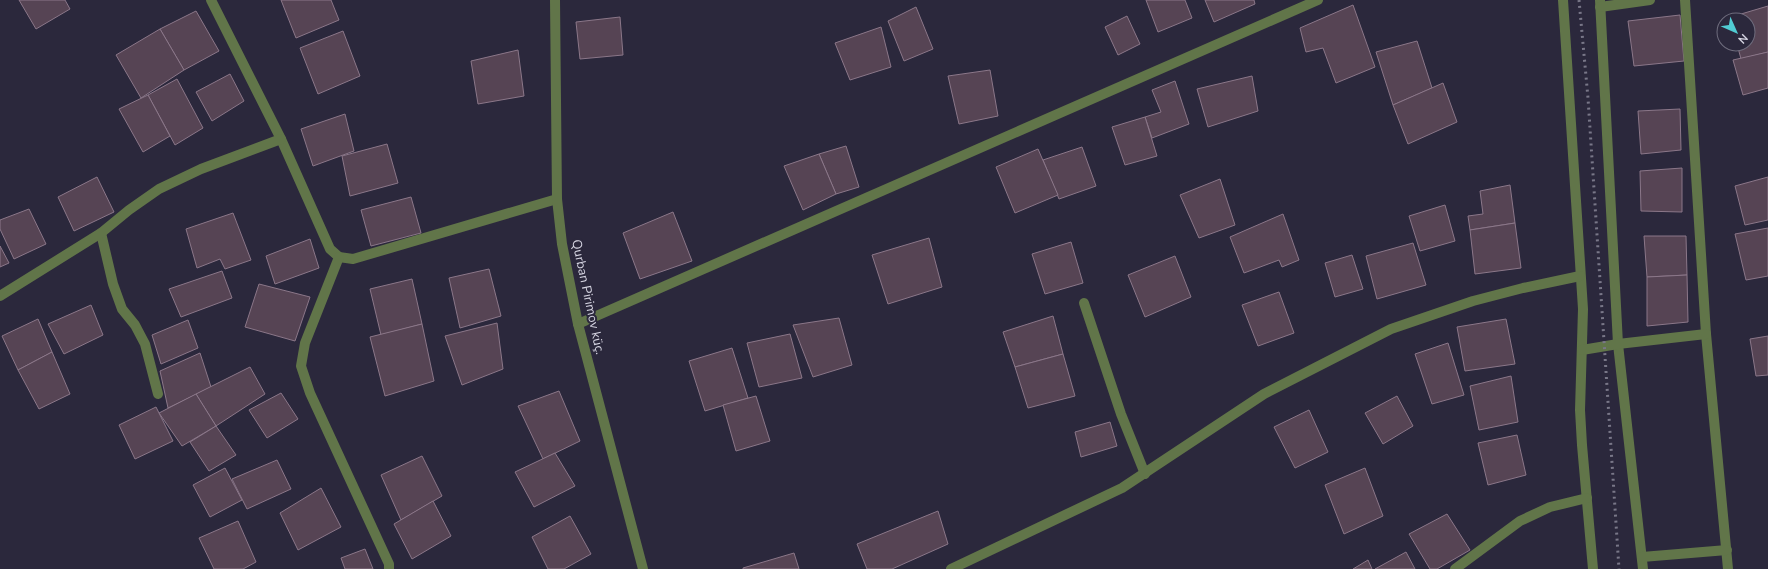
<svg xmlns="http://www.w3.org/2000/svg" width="1768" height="569" font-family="'Nunito Sans',sans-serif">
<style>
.building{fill:#564454;stroke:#8b7789}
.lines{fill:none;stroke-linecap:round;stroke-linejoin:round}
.minor{stroke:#617549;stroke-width:10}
.rail{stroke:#797788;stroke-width:3;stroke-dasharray:2 4;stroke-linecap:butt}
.labels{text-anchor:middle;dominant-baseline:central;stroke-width:4;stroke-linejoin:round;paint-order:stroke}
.street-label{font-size:13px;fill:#d6d5e2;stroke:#2b283c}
</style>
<rect width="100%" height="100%" fill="#2b283c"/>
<g class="building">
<path d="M 19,0 L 65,0 L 70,9 L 36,29 Z"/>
<path d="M 281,0 L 331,0 L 339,20 L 296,38 Z"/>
<path d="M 1146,0 L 1185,0 L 1192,18 L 1158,32 Z"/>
<path d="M 1205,0 L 1254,0 L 1255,4 L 1214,22 Z"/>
<path d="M 1353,5 L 1375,67 L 1336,83 L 1323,48 L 1306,52 L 1300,28 Z"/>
<path d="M 1768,6 L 1768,52 L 1741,59 L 1737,44 L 1748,44 L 1748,20 L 1732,20 L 1731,17 Z"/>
<path d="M 916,7 L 933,49 L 904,61 L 888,21 Z"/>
<path d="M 196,11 L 219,51 L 184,70 L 160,29 Z"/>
<path d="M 1680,15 L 1684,61 L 1634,66 L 1628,21 Z"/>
<path d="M 1127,16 L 1140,44 L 1118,55 L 1105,27 Z"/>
<path d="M 620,17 L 623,55 L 580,59 L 576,22 Z"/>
<path d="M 881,27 L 891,67 L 850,80 L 835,43 Z"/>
<path d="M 160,29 L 184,70 L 141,98 L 116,55 Z"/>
<path d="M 343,31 L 360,76 L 318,94 L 300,48 Z"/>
<path d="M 1417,41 L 1432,88 L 1393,105 L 1376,52 Z"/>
<path d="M 518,50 L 524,96 L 478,104 L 471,61 Z"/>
<path d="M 1768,52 L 1768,88 L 1743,95 L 1733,60 Z"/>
<path d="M 990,70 L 998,116 L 959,124 L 948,76 Z"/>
<path d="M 230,74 L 244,101 L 212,121 L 196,92 Z"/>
<path d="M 1252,76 L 1258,111 L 1208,127 L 1197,89 Z"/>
<path d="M 177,79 L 203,128 L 175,145 L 148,95 Z"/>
<path d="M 1175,81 L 1189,124 L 1152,138 L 1145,117 L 1161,112 L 1152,90 Z"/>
<path d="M 1443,83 L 1457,122 L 1408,144 L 1393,105 Z"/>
<path d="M 148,95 L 170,136 L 143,152 L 119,109 Z"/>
<path d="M 1680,109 L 1681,150 L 1641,154 L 1638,111 Z"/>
<path d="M 345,114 L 354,151 L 313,166 L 301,129 Z"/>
<path d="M 1145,117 L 1157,156 L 1125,165 L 1112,127 Z"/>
<path d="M 387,144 L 398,183 L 350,196 L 342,156 Z"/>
<path d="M 846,146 L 859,187 L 836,194 L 819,154 Z"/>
<path d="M 1082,147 L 1096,186 L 1059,199 L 1043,160 Z"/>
<path d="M 1038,149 L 1058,195 L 1015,213 L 996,167 Z"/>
<path d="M 819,154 L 836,194 L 803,210 L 784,166 Z"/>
<path d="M 1682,168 L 1682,212 L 1641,211 L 1640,171 Z"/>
<path d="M 97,177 L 114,212 L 74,231 L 58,197 Z"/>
<path d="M 1768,177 L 1768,220 L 1745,225 L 1735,186 Z"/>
<path d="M 1220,179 L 1235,225 L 1199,238 L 1180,195 Z"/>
<path d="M 1510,185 L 1515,223 L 1470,230 L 1468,216 L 1483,214 L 1480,191 Z"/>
<path d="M 411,197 L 421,233 L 371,246 L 361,210 Z"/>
<path d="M 1445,205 L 1455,241 L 1420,251 L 1409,216 Z"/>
<path d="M 29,209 L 46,244 L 14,259 L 0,229 L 0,220 Z"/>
<path d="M 673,212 L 692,261 L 640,279 L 623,233 Z"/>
<path d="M 233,213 L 251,260 L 225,269 L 220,259 L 197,268 L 186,229 Z"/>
<path d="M 1283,214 L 1299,260 L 1282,267 L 1279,260 L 1244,273 L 1230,237 Z"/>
<path d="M 1515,223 L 1521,268 L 1475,274 L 1470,230 Z"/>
<path d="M 1768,228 L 1768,276 L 1746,280 L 1735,234 Z"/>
<path d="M 1644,236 L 1686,236 L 1687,275 L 1647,277 Z"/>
<path d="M 929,238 L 942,287 L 888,304 L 872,255 Z"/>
<path d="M 310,239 L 319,268 L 275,284 L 266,256 Z"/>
<path d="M 1071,242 L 1083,283 L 1045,294 L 1032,254 Z"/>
<path d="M 1413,243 L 1426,285 L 1377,299 L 1366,256 Z"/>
<path d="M 0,246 L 9,263 L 0,267 Z"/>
<path d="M 1352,255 L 1363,289 L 1335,297 L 1325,263 Z"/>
<path d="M 1175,256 L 1191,297 L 1145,317 L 1128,275 Z"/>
<path d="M 489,269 L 501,316 L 460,328 L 449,278 Z"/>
<path d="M 222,271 L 232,298 L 181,317 L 169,289 Z"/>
<path d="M 1687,275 L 1688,322 L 1647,326 L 1647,277 Z"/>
<path d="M 412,279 L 422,324 L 381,335 L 370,289 Z"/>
<path d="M 259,284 L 310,297 L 295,341 L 245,327 Z"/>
<path d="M 1279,292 L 1294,333 L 1258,346 L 1242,305 Z"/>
<path d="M 91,305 L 103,335 L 64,354 L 48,324 Z"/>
<path d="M 1053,316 L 1063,354 L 1015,367 L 1003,332 Z"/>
<path d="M 839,318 L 852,365 L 813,377 L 793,325 Z"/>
<path d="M 38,319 L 52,352 L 18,370 L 2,336 Z"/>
<path d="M 1506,319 L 1515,364 L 1465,371 L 1457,327 Z"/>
<path d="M 188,320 L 198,348 L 161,364 L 152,335 Z"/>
<path d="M 497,323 L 503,369 L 462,385 L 445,336 Z"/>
<path d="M 422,324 L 434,381 L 385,396 L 370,337 Z"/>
<path d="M 790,334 L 802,378 L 759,387 L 747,343 Z"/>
<path d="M 1768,336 L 1768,375 L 1756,376 L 1750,339 Z"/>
<path d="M 1448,343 L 1464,395 L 1432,404 L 1415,354 Z"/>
<path d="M 732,348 L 748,398 L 705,411 L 689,361 Z"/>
<path d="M 52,352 L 70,394 L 39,409 L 18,370 Z"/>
<path d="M 200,353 L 211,387 L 168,408 L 160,371 Z"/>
<path d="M 1063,354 L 1075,396 L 1028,408 L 1015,367 Z"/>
<path d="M 250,367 L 265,394 L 216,426 L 196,394 Z"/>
<path d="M 1511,376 L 1518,422 L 1479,430 L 1470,386 Z"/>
<path d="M 559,391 L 580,441 L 543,459 L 518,406 Z"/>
<path d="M 281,393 L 298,419 L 267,438 L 249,410 Z"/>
<path d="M 196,394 L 216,426 L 182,446 L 159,413 Z"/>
<path d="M 756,396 L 770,441 L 736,451 L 723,405 Z"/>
<path d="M 1397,396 L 1413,426 L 1383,444 L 1365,413 Z"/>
<path d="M 156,407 L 173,441 L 135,459 L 119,425 Z"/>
<path d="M 1309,410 L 1328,452 L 1295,468 L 1274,427 Z"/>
<path d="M 1110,422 L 1117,446 L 1081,457 L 1075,432 Z"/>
<path d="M 216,426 L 236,455 L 209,471 L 190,442 Z"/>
<path d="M 1517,435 L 1526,475 L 1488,485 L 1478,443 Z"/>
<path d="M 555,453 L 575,486 L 534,507 L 515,472 Z"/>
<path d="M 422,456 L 442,496 L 401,520 L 381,475 Z"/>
<path d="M 277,460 L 291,489 L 247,509 L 232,479 Z"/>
<path d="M 225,468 L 242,500 L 210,517 L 193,485 Z"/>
<path d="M 1365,468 L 1383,516 L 1344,534 L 1325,485 Z"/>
<path d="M 321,488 L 341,527 L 298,550 L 280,513 Z"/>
<path d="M 433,501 L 451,536 L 412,559 L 394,524 Z"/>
<path d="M 938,511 L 948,544 L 892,569 L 867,569 L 857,544 Z"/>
<path d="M 1447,514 L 1470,550 L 1437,569 L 1430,569 L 1409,534 Z"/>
<path d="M 570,516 L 591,554 L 564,569 L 548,569 L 532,537 Z"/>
<path d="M 238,521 L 256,562 L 243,569 L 214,569 L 199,538 Z"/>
<path d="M 365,549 L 373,569 L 345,569 L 341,558 Z"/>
<path d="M 1406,552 L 1415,569 L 1375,569 Z"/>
<path d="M 794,553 L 799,569 L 743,569 L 743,568 Z"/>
<path d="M 1368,560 L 1372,569 L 1353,569 Z"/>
</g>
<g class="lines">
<g class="minor">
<path d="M 211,0 L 281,139 L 330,249 L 339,257 L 353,259 L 557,199"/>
<path d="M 555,0 L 557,199 L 562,244 L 578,324 L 643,569"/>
<path d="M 1563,0 L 1583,309 L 1580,410 L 1582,445 L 1593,569"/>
<path d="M 1600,0 L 1618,344 L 1643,569"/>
<path d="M 1685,0 L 1706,334 L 1728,569"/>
<path d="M 1600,7 L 1650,0"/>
<path d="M 101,233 L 113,284 L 122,309 L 135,325 L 145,344 L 158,394"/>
<path d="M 339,257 L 305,343 L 301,366 L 310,393 L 389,564 L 389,569"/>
<path d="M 0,296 L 101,233 L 129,210 L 159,189 L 201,169 L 281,139"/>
<path d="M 1084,303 L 1121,414 L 1145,474"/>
<path d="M 578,324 L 1318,0"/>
<path d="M 1582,350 L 1618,344 L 1706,334"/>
<path d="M 1642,557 L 1727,550"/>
<path d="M 951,569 L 1122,488 L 1264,394 L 1391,329 L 1473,301 L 1523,288 L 1580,276"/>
<path d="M 1455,569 L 1520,521 L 1550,507 L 1587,498"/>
</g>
<path class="rail" d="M 1579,0 L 1588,98 L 1619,569"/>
</g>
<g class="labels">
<g class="street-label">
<text transform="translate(588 297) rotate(78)">Qurban Pirimov küç.</text>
</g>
</g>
<g transform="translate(1736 32) rotate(135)"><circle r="19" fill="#2b283c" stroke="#6f6d7e"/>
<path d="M0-3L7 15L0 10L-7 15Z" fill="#51ccd3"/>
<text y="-6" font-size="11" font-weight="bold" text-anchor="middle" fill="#d6d5e2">N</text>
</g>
</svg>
